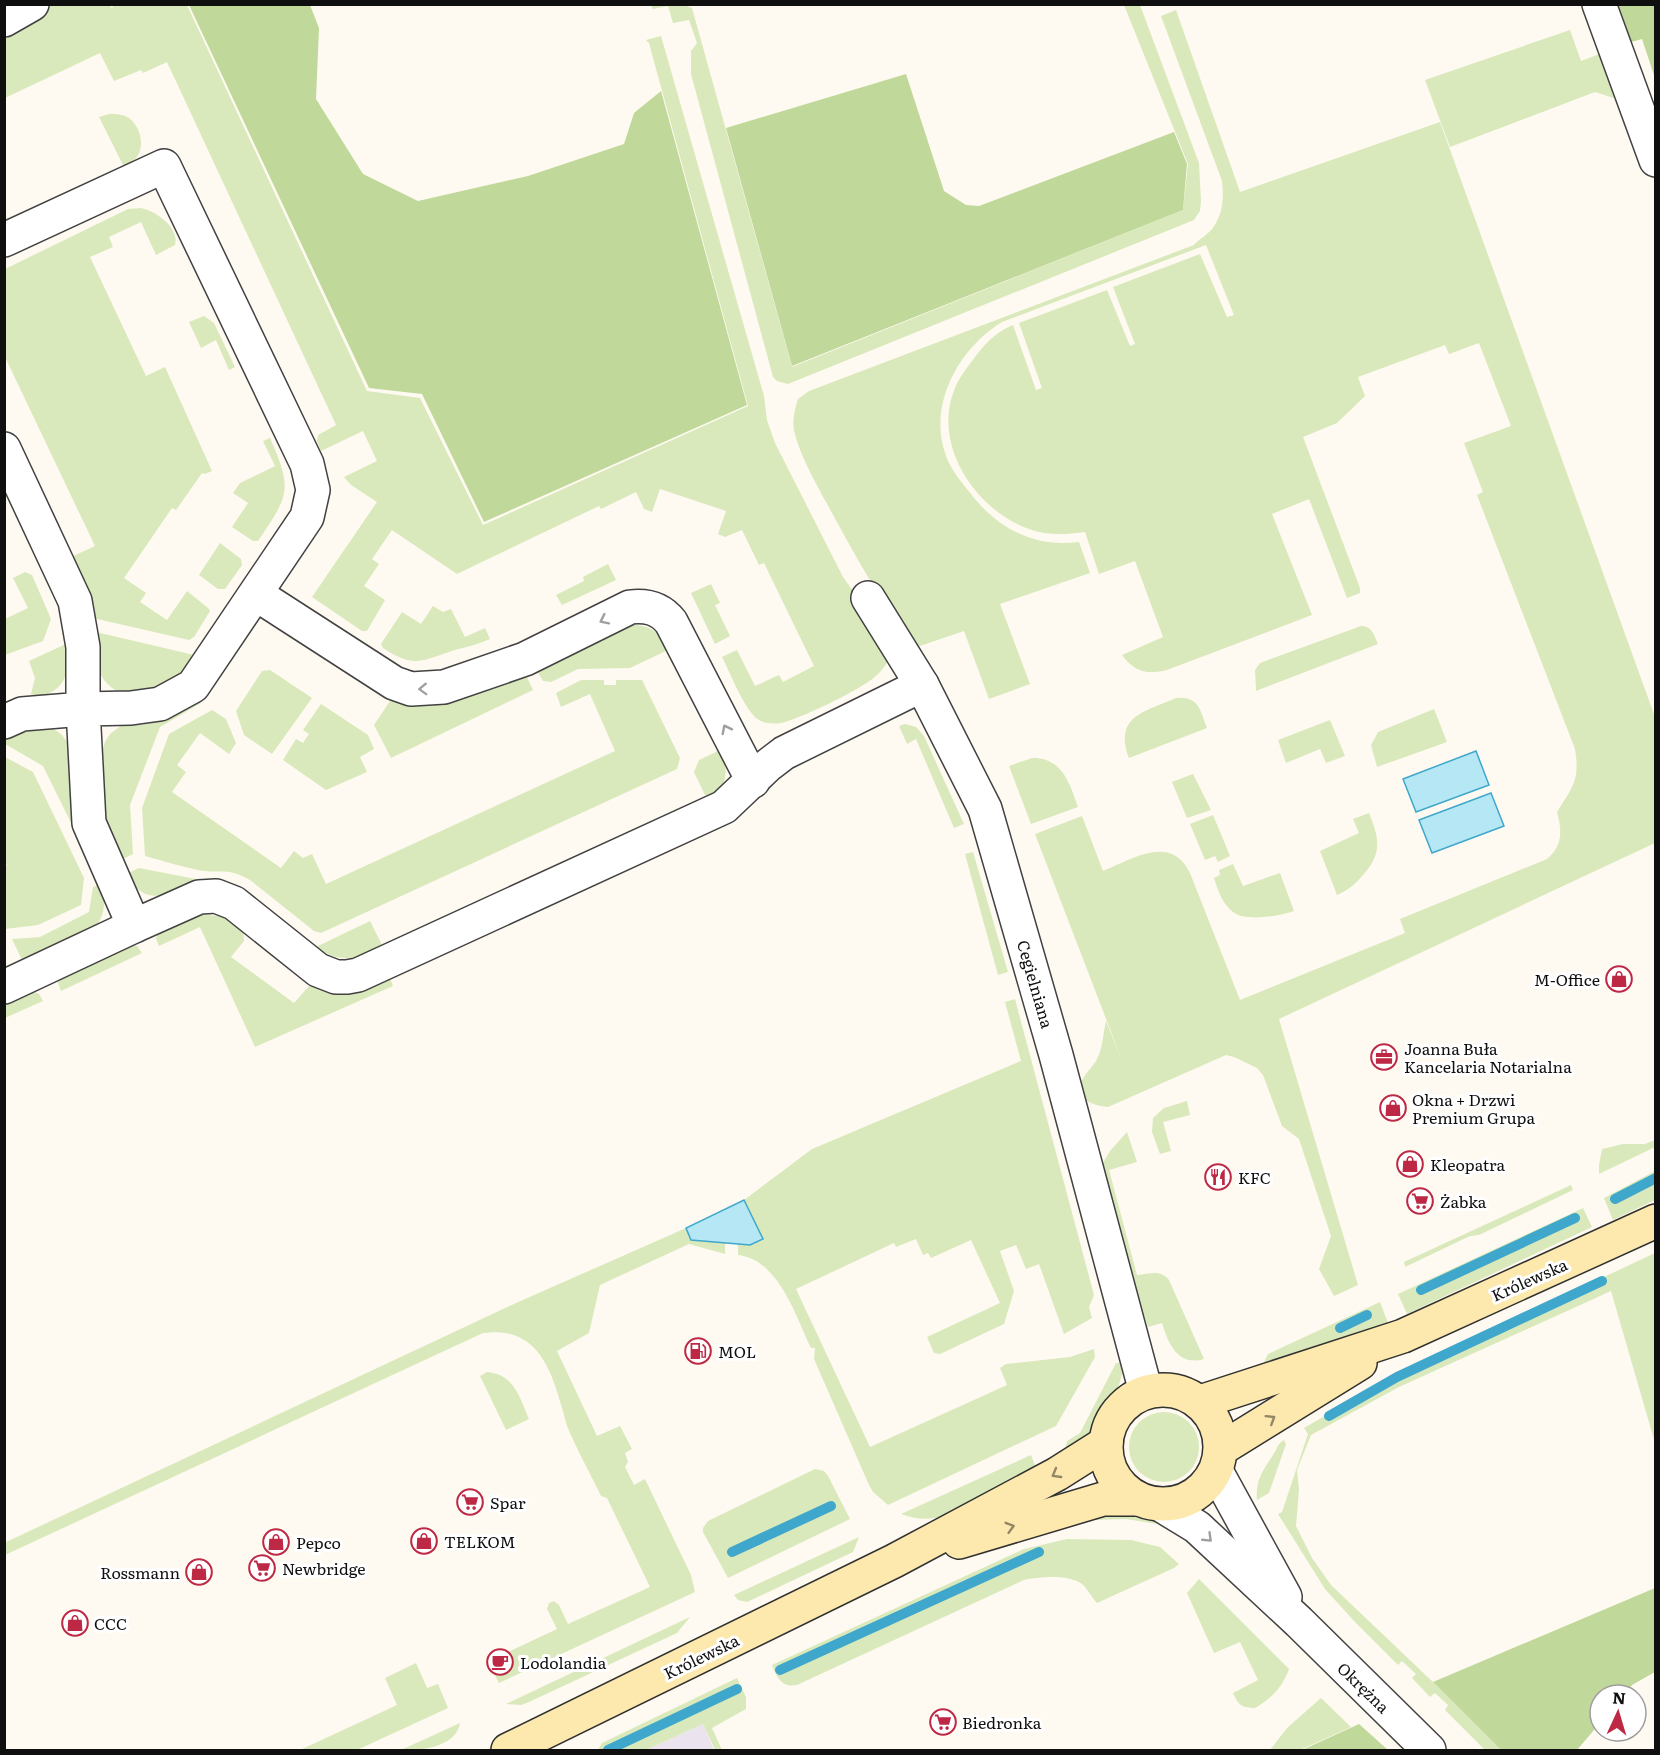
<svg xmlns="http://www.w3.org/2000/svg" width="1660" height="1755" font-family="Literata,serif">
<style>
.industrial{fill:#ebe3ed}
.green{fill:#d9e9bb}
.forest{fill:#c0d99a}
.water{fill:#b6e7f5;stroke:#3fa7cb;stroke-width:1.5}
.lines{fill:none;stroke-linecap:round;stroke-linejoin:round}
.stream{stroke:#3fa7cb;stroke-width:10}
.minor-casing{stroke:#424242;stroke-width:36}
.secondary-casing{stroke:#313131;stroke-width:36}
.minor{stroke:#fff;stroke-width:33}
.secondary{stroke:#fde9ad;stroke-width:33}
.oneway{stroke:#9f9f9f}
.oneway2{stroke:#928766}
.labels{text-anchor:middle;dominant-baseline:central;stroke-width:6;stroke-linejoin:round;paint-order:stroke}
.poi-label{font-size:16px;fill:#0f0f0f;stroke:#fff;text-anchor:start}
.street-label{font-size:16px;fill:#0f0f0f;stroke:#fff}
</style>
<rect width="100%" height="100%" fill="#fffaf1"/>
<path class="industrial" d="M 703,1724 L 714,1750 L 646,1750 Z"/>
<g class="green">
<path d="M 115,4 L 187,5 L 367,391 L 420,398 L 483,525 L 748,406 L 649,43 L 646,40 L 661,36 L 764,396 L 767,420 L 775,443 L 843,577 L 891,644 C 891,658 886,667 876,676 C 862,689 800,719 781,723 C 774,724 765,724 759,720 C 745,712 730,672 722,657 L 737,650 L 755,686 L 779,675 L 783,682 L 814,666 L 764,563 L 759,565 L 742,530 L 725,537 L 718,534 L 726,511 L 660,489 L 652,512 L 644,509 L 636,492 L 601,509 L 599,506 L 457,574 L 392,530 L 372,559 L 379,564 L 364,586 L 385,600 L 367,631 L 362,631 L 312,597 L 377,502 L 351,485 L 344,477 L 377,461 L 363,431 L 321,451 L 317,441 L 318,435 L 336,425 L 167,62 L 143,73 L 141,70 L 114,81 L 100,53 L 5,98 L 4,39 L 18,31 L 51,5 L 109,5 L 112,8 Z"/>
<path d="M 651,5 L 684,5 L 692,8 L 792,367 L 1183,210 L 1188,164 L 1124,5 L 1140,5 L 1199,163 L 1201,201 L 1200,211 L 1194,220 L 788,384 L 777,381 L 773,377 L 691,74 L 691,51 L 697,43 L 689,20 L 673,23 L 668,6 L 653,9 Z"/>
<path d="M 1176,10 L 1240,192 L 1440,122 L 1655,717 L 1655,843 L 1279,1019 L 1358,1285 L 1334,1296 L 1319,1269 L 1331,1236 L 1299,1139 L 1282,1126 L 1263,1075 L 1257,1068 L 1234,1057 L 1226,1055 L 1108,1107 C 1096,1106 1074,1100 1081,1083 C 1084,1074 1093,1067 1097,1059 C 1103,1048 1103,1033 1106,1021 L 1123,1063 L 1035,834 L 1082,816 L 1103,871 C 1131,860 1171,833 1190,873 L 1240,1000 L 1405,933 L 1400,919 L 1547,859 C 1563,846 1562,830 1557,812 C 1573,786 1580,780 1575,749 L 1477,495 L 1483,492 L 1464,443 L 1511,426 L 1479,343 L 1449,354 L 1445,345 L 1358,377 L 1365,396 L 1337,423 L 1303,437 L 1360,588 L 1360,593 L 1347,598 L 1309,499 L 1272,514 L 1312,615 L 1167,670 C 1148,675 1134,672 1122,655 L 1163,637 L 1135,561 L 1099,574 L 1085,532 C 1071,534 1057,535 1044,533 C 983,522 929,448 955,388 C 959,378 966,369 972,361 C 983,346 995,332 1013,325 L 1036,390 L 1042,388 L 1019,323 L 1107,290 L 1130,346 L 1135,344 L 1113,287 L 1200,254 L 1227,317 L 1234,315 L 1206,245 L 1002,322 C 959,348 927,405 946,456 C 951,470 962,483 971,494 C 998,529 1035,548 1079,542 L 1090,573 L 1000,604 L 1030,684 L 989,699 L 964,631 L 920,646 L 911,645 C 879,598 853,552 826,502 C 815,482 798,451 794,430 C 792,419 795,409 798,399 L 809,391 L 1194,245 C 1198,240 1207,235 1212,229 C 1223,215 1224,198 1222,181 L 1161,16 Z"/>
<path d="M 1570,30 L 1581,61 L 1602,53 L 1617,99 L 1595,92 L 1450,147 L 1425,80 Z"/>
<path d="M 109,114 C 116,114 123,114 129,118 C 140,126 146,147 136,158 C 133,162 128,164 124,167 L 99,117 Z"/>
<path d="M 141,208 C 156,211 180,228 175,245 L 156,255 L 141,222 L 109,237 L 113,247 L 90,257 L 146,376 L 165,367 L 212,471 L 205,474 L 202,473 L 176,510 L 172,508 L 124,578 L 146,593 L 140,602 L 167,620 L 187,591 L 208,608 L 210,611 L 194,637 L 189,640 L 93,618 L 69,558 L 95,546 L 5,357 L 5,269 L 128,209 Z"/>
<path d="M 204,316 L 214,323 L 235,367 L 229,370 L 216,340 L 201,348 L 189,322 Z"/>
<path d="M 270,438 C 293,490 289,495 258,541 L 253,541 L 232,527 L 248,503 L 233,493 L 240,483 L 275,466 L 263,441 Z"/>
<path d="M 220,543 L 241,559 L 242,565 L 225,589 L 218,589 L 199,575 Z"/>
<path d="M 608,564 L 616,580 L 562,605 L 556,595 L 584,581 L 583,577 Z"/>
<path d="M 25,572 L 32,575 L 51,619 L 43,641 L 5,655 L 5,619 L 28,608 L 13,578 Z"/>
<path d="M 711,584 L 720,603 L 715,605 L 730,636 L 715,644 L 691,593 Z"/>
<path d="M 433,606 L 443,612 L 451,609 L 465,637 L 485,628 L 490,639 C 475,646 464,647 449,652 C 420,662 412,667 383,648 L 381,644 L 402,612 L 421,624 Z"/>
<path d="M 633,625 C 651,625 661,634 670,649 L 630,668 L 578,669 L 551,682 L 543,681 L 536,669 L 623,627 Z"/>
<path d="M 1361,626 C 1372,626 1374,635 1378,644 L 1256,691 L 1255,670 L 1260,663 Z"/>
<path d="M 96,632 L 194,655 C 171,693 161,689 120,693 C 92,677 98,660 96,632 Z"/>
<path d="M 68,643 C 68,651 69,659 68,667 C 66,685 49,700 31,694 L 35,678 L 29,661 Z"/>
<path d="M 270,670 L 312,698 L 272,754 L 244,735 L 236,711 L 262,671 Z"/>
<path d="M 525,673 L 533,690 L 391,758 L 374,725 L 392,698 Z"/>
<path d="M 581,680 L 604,680 L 604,685 L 616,685 L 616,680 L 642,680 L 680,758 L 677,769 L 321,933 L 314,931 L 250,880 C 228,868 225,873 204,871 C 185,868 164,861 145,856 L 142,808 L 169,734 L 212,710 L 226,719 L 236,743 L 229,754 L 200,733 L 177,765 L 186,772 L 172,792 L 281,868 L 294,851 L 303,858 L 312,854 L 326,884 L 615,751 L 590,694 L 561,707 L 556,693 Z"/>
<path d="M 1176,698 C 1199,696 1200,710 1207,728 L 1129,758 C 1114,716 1144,712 1176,698 Z"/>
<path d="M 196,700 L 201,703 L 160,727 L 130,805 L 133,854 L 119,861 L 106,829 L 103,806 L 102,751 L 105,742 L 110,734 L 123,724 L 140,725 L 161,721 Z"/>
<path d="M 321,704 L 368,735 L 374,749 L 360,757 L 367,772 L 326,790 L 283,760 L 296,739 L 303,743 L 309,734 L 303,730 Z"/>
<path d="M 1434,709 L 1447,742 L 1377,767 L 1371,745 L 1378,732 Z"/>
<path d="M 1330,720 L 1345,756 L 1326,763 L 1320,749 L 1286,763 L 1278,740 Z"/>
<path d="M 905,724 L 916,727 L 924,736 L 964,824 L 954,828 L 916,739 L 907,744 L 899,726 Z"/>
<path d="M 52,728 L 61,734 L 69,744 L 76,833 L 43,766 L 5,744 L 4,731 Z"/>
<path d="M 722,749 C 727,767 730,788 709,796 L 705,795 L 694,772 L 699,760 Z"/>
<path d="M 5,757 L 33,772 L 84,878 L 81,905 L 38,925 L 5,929 L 4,867 L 7,865 L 4,861 Z"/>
<path d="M 1032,758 C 1062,757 1070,784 1078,807 L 1031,824 L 1009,766 Z"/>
<path d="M 1193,774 L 1211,810 L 1187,818 L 1172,782 Z"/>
<path d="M 1369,813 C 1379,838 1383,853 1363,875 C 1355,884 1349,890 1337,895 L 1320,851 L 1359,833 L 1353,819 Z"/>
<path d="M 1213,815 L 1230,856 L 1218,862 L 1215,856 L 1205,860 L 1190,824 Z"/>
<path d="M 973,852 L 1008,972 L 998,975 L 965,854 Z"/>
<path d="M 1233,864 L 1243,886 L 1280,873 L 1294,911 C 1280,916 1245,922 1233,912 C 1222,903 1218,891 1214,878 L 1220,875 L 1219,870 Z"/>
<path d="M 139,868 L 196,879 L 197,883 C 167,894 146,909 126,874 Z"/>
<path d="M 99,885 C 106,899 106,912 97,925 L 23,962 L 12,939 L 40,937 L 89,912 L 93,887 Z"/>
<path d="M 200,914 L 225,917 L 243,928 L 244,941 L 231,957 L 294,1003 L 310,985 L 389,976 L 393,986 L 255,1047 L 200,927 L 159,946 L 156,939 L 159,929 Z"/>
<path d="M 370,921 L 381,943 L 380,951 C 356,959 338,963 316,947 Z"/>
<path d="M 126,943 L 137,946 L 142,953 L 61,991 L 58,983 L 62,974 Z"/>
<path d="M 28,989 L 39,994 L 43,1001 L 5,1018 L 4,1000 Z"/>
<path d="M 1015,999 L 1094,1295 L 1089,1307 L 1092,1318 L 1064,1334 L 1039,1264 L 1026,1269 L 1016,1245 L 1000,1251 L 1014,1291 L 1004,1324 L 940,1354 L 934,1353 L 927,1337 L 1000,1303 L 971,1240 L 931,1258 L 928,1253 L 923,1255 L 916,1239 L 896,1247 L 894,1243 L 796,1289 L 870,1447 L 1007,1385 L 1000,1368 L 1006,1364 L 1070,1357 L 1094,1349 L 1095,1357 L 1056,1426 L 888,1505 L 873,1492 L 869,1485 L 814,1359 L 815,1348 L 811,1348 C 795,1315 779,1260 738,1255 L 738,1244 L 750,1245 L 763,1239 L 744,1200 L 812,1149 L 1021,1061 L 1005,1002 Z"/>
<path d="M 1187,1101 L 1190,1115 L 1163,1122 L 1171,1151 L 1160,1154 L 1152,1132 L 1153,1118 L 1164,1108 Z"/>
<path d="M 1127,1132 L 1137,1162 L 1109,1170 L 1137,1275 C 1150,1274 1160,1269 1169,1280 L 1204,1359 C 1178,1367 1168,1343 1162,1323 L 1148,1327 L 1132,1280 L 1101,1166 L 1110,1151 Z"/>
<path d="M 1655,1140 L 1655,1147 L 1599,1174 L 1599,1165 L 1602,1149 L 1623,1144 L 1645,1144 Z"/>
<path d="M 1655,1171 L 1655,1200 L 1613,1220 L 1604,1198 Z"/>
<path d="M 1571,1185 L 1573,1190 L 1479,1235 L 1470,1236 L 1405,1267 L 1404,1262 Z"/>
<path d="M 1583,1208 L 1592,1227 L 1407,1314 L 1398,1294 Z"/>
<path d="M 686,1228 L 691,1240 L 725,1243 L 725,1254 L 689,1244 L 600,1285 L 589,1333 L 557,1351 L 597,1436 L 620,1426 L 632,1449 L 625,1453 L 628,1462 L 625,1467 L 634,1485 L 645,1479 L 691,1575 L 695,1592 L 499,1683 L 493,1672 L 512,1663 L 508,1652 L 557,1629 L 547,1609 L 549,1603 L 554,1601 L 559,1605 L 568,1624 L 650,1587 L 607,1498 L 601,1496 C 590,1473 577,1450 567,1426 C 565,1420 564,1414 562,1408 C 550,1365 535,1326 483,1333 L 5,1555 L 4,1543 L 516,1303 Z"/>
<path d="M 1655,1253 L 1655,1443 L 1611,1291 L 1399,1387 L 1311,1435 L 1297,1470 L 1299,1490 L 1296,1526 L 1312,1558 L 1331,1585 L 1433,1682 L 1501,1750 L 1485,1750 L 1445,1710 L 1448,1705 L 1435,1693 L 1430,1697 L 1412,1678 L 1416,1674 L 1402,1661 L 1398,1665 L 1354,1621 L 1325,1589 L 1278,1514 L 1282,1512 L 1308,1434 L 1304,1428 L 1393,1376 Z"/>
<path d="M 1380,1302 L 1388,1323 L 1314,1352 L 1267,1368 L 1264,1362 L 1268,1354 Z"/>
<path d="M 1116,1363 L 1120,1363 L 1122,1374 L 1118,1388 L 1104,1407 L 1089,1435 L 1065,1451 L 1067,1441 L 1080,1433 Z"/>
<path d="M 487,1372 C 514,1374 520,1398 529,1419 L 506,1430 L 480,1376 Z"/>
<circle cx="1164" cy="1447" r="35"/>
<path d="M 1284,1440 L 1286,1444 L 1269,1493 L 1257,1500 C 1255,1480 1263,1471 1273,1455 C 1278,1448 1276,1445 1284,1440 Z"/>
<path d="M 1031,1455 L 1037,1470 L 940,1517 C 927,1520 914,1519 901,1514 Z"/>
<path d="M 815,1469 L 824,1471 L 828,1476 L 850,1519 L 728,1578 L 703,1532 L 703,1528 L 708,1521 Z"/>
<path d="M 1127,1509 L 1169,1522 L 1191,1544 L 1163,1525 L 1126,1519 L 1092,1520 L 1090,1515 Z"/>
<path d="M 859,1537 L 853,1552 L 747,1602 L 738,1600 L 734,1595 Z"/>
<path d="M 1067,1539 L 1131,1540 L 1160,1547 L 1179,1564 L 1174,1568 L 1097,1603 C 1092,1598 1087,1588 1082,1584 C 1067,1574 1040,1577 1024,1580 L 797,1685 C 781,1688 777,1677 772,1665 L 1024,1549 Z"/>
<path d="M 1199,1579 L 1289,1669 C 1282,1688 1272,1698 1255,1708 C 1242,1708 1238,1705 1233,1693 L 1258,1680 L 1240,1642 L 1214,1653 L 1187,1593 Z"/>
<path d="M 690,1617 L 677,1633 L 529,1702 L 521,1705 L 506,1704 Z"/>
<path d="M 416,1663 L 427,1688 L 438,1684 L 448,1708 L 357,1750 L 300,1750 L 397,1705 L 385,1678 Z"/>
<path d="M 737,1678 L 746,1697 L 746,1709 L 712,1728 L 722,1750 L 715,1750 L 703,1724 L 646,1750 L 598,1750 L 602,1743 Z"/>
<path d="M 1321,1698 L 1351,1727 L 1300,1750 L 1270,1750 L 1287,1728 Z"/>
<path d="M 460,1723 C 456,1747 421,1751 401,1750 Z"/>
</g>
<g class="forest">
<path d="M 189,5 L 310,5 L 319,28 L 316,99 L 363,174 L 418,201 L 528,176 L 624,144 L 634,113 L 661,91 L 747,405 L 484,522 L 422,394 L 369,388 Z"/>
<path d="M 1614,5 L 1655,5 L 1655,78 L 1642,39 L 1628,43 Z"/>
<path d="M 906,74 L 944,191 L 966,205 L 979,206 L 1174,132 L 1187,164 L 1183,210 L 792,366 L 726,128 Z"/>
<path d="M 1655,1588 L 1655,1672 L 1632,1685 L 1624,1695 L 1600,1695 L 1600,1723 L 1577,1750 L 1501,1750 L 1433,1682 Z"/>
<path d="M 1359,1724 L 1388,1750 L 1302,1750 Z"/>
</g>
<g class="water">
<path d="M 1476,751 L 1489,785 L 1416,812 L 1403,779 Z"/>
<path d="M 1491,793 L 1504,826 L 1432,853 L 1419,820 Z"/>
<path d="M 744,1200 L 763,1239 L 750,1245 L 691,1240 L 686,1228 Z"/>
</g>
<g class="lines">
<g class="stream">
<path d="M 1615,1199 L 1656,1178"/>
<path d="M 1421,1290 L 1575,1218"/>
<path d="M 1340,1328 L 1367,1315"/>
<path d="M 1329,1416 L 1397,1377 L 1602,1281"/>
<path d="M 732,1552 L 831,1506"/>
<path d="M 780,1670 L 1039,1552"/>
<path d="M 608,1750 L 737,1689"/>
</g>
<g class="minor-casing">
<g id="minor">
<path d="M 1599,4 L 1656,160"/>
<path d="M 4,20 L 32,4"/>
<path d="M 4,240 L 164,166 L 307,464 L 313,490 L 307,517 L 193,686 L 160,704 L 131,708 L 83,709 L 89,823 L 134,926 L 4,987"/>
<path d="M 4,449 L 75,601 L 83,647 L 83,709 L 22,714 L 4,722"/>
<path d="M 256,594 L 394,683 L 411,689 L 444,687 L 525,659 L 630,607 C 646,605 660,608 671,622 L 753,781"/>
<path d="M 868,598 L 922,685 L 985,809 L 1056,1055 L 1146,1392"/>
<path d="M 134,926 L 199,897 L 216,896 L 234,903 L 318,970 L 336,977 L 347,977 L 358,975 L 724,807 L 767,766 L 784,753 L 922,685"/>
<path d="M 1216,1471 L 1285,1597"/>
<path d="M 1161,1505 L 1197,1527 L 1299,1622 L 1429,1750"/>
</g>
</g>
<g class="secondary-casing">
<g id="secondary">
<circle cx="1163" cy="1447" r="57"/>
<path d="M 1200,1402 L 1403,1336 L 1656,1221"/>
<path d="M 1221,1449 L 1360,1363"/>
<path d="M 959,1542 L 1103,1499 L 1139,1499"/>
<path d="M 508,1750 L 894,1561 L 1057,1474 L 1106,1443"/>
</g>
</g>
<use href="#minor" class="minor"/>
<use href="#secondary" class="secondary"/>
</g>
<defs><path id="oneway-chevron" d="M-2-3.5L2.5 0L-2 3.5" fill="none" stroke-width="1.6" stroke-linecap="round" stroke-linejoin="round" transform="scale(1.5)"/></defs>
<g class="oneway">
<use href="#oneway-chevron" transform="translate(604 620) rotate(154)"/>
<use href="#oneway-chevron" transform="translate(423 689) rotate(178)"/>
<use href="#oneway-chevron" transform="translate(726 729) rotate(-117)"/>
<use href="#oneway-chevron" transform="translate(1208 1538) rotate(44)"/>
</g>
<g class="oneway2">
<use href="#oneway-chevron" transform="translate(1271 1419) rotate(-32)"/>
<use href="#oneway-chevron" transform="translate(1056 1474) rotate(150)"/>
<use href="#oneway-chevron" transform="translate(1010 1527) rotate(-16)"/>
</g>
<defs>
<g id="shop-ring" transform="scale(1.35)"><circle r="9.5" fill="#fff" stroke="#bd2945" stroke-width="1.5"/><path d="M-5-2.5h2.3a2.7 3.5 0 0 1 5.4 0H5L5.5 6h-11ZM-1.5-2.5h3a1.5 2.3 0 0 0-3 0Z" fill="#bd2945"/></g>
<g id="office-ring" transform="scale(1.35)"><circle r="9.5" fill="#fff" stroke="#bd2945" stroke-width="1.5"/><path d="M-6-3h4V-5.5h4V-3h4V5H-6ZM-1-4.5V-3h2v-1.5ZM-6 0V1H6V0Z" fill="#bd2945"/></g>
<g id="restaurant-ring" transform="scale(1.35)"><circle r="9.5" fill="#fff" stroke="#bd2945" stroke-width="1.5"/><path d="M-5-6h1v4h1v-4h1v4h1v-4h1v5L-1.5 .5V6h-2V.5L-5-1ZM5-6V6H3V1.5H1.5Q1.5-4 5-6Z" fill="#bd2945"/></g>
<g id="supermarket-ring" transform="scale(1.35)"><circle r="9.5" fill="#fff" stroke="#bd2945" stroke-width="1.5"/><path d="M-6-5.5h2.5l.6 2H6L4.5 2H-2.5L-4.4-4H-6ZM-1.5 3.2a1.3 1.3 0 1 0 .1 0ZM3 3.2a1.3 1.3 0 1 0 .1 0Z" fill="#bd2945"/></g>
<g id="fuel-ring" transform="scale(1.35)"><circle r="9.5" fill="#fff" stroke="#bd2945" stroke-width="1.5"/><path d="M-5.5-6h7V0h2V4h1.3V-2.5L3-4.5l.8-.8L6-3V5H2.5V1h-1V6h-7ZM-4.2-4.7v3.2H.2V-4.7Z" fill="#bd2945"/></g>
<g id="cafe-ring" transform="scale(1.35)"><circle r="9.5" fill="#fff" stroke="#bd2945" stroke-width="1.5"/><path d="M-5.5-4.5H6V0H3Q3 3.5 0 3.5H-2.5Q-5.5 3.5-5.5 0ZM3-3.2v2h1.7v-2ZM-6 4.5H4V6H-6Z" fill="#bd2945"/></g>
</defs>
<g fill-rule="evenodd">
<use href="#shop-ring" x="1619" y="979"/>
<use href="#office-ring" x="1384" y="1057"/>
<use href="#shop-ring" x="1393" y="1108"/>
<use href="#shop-ring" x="1410" y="1164"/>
<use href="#restaurant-ring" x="1218" y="1177"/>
<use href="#supermarket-ring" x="1420" y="1201"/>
<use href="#fuel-ring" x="698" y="1351"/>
<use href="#supermarket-ring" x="470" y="1502"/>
<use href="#shop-ring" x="424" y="1541"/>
<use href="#shop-ring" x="276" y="1542"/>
<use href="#supermarket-ring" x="262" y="1568"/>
<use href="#shop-ring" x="199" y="1572"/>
<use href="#shop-ring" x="75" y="1623"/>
<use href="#cafe-ring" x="500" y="1662"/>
<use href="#supermarket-ring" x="943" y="1722"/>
</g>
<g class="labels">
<g class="poi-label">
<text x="1600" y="979" text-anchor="end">M-Office</text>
<text x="1404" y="1048">Joanna Buła<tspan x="1404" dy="18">Kancelaria Notarialna</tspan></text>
<text x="1412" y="1099">Okna + Drzwi<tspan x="1412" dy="18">Premium Grupa</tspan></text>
<text x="1430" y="1164">Kleopatra</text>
<text x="1238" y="1177">KFC</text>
<text x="1440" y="1201">Żabka</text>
<text x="718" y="1351">MOL</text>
<text x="490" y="1502">Spar</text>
<text x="444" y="1541">TELKOM</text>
<text x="296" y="1542">Pepco</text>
<text x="282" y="1568">Newbridge</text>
<text x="180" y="1572" text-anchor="end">Rossmann</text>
<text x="94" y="1623">CCC</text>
<text x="520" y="1662">Lodolandia</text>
<text x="962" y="1722">Biedronka</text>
</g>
<g class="street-label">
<text transform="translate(1036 984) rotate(74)">Cegielniana</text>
<text transform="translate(1529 1279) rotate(-24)">Królewska</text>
<text transform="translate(701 1656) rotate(-26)">Królewska</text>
<text transform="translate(1364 1687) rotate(44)">Okrężna</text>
</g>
</g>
<rect width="1660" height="1755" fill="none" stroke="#0f0f0f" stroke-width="12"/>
<g transform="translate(1618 1713) rotate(4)"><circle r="28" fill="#ffffff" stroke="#9f9f9f" stroke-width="1.5"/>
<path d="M0-4.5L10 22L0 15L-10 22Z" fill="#bd2945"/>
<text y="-9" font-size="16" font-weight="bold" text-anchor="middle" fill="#0f0f0f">N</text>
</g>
</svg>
